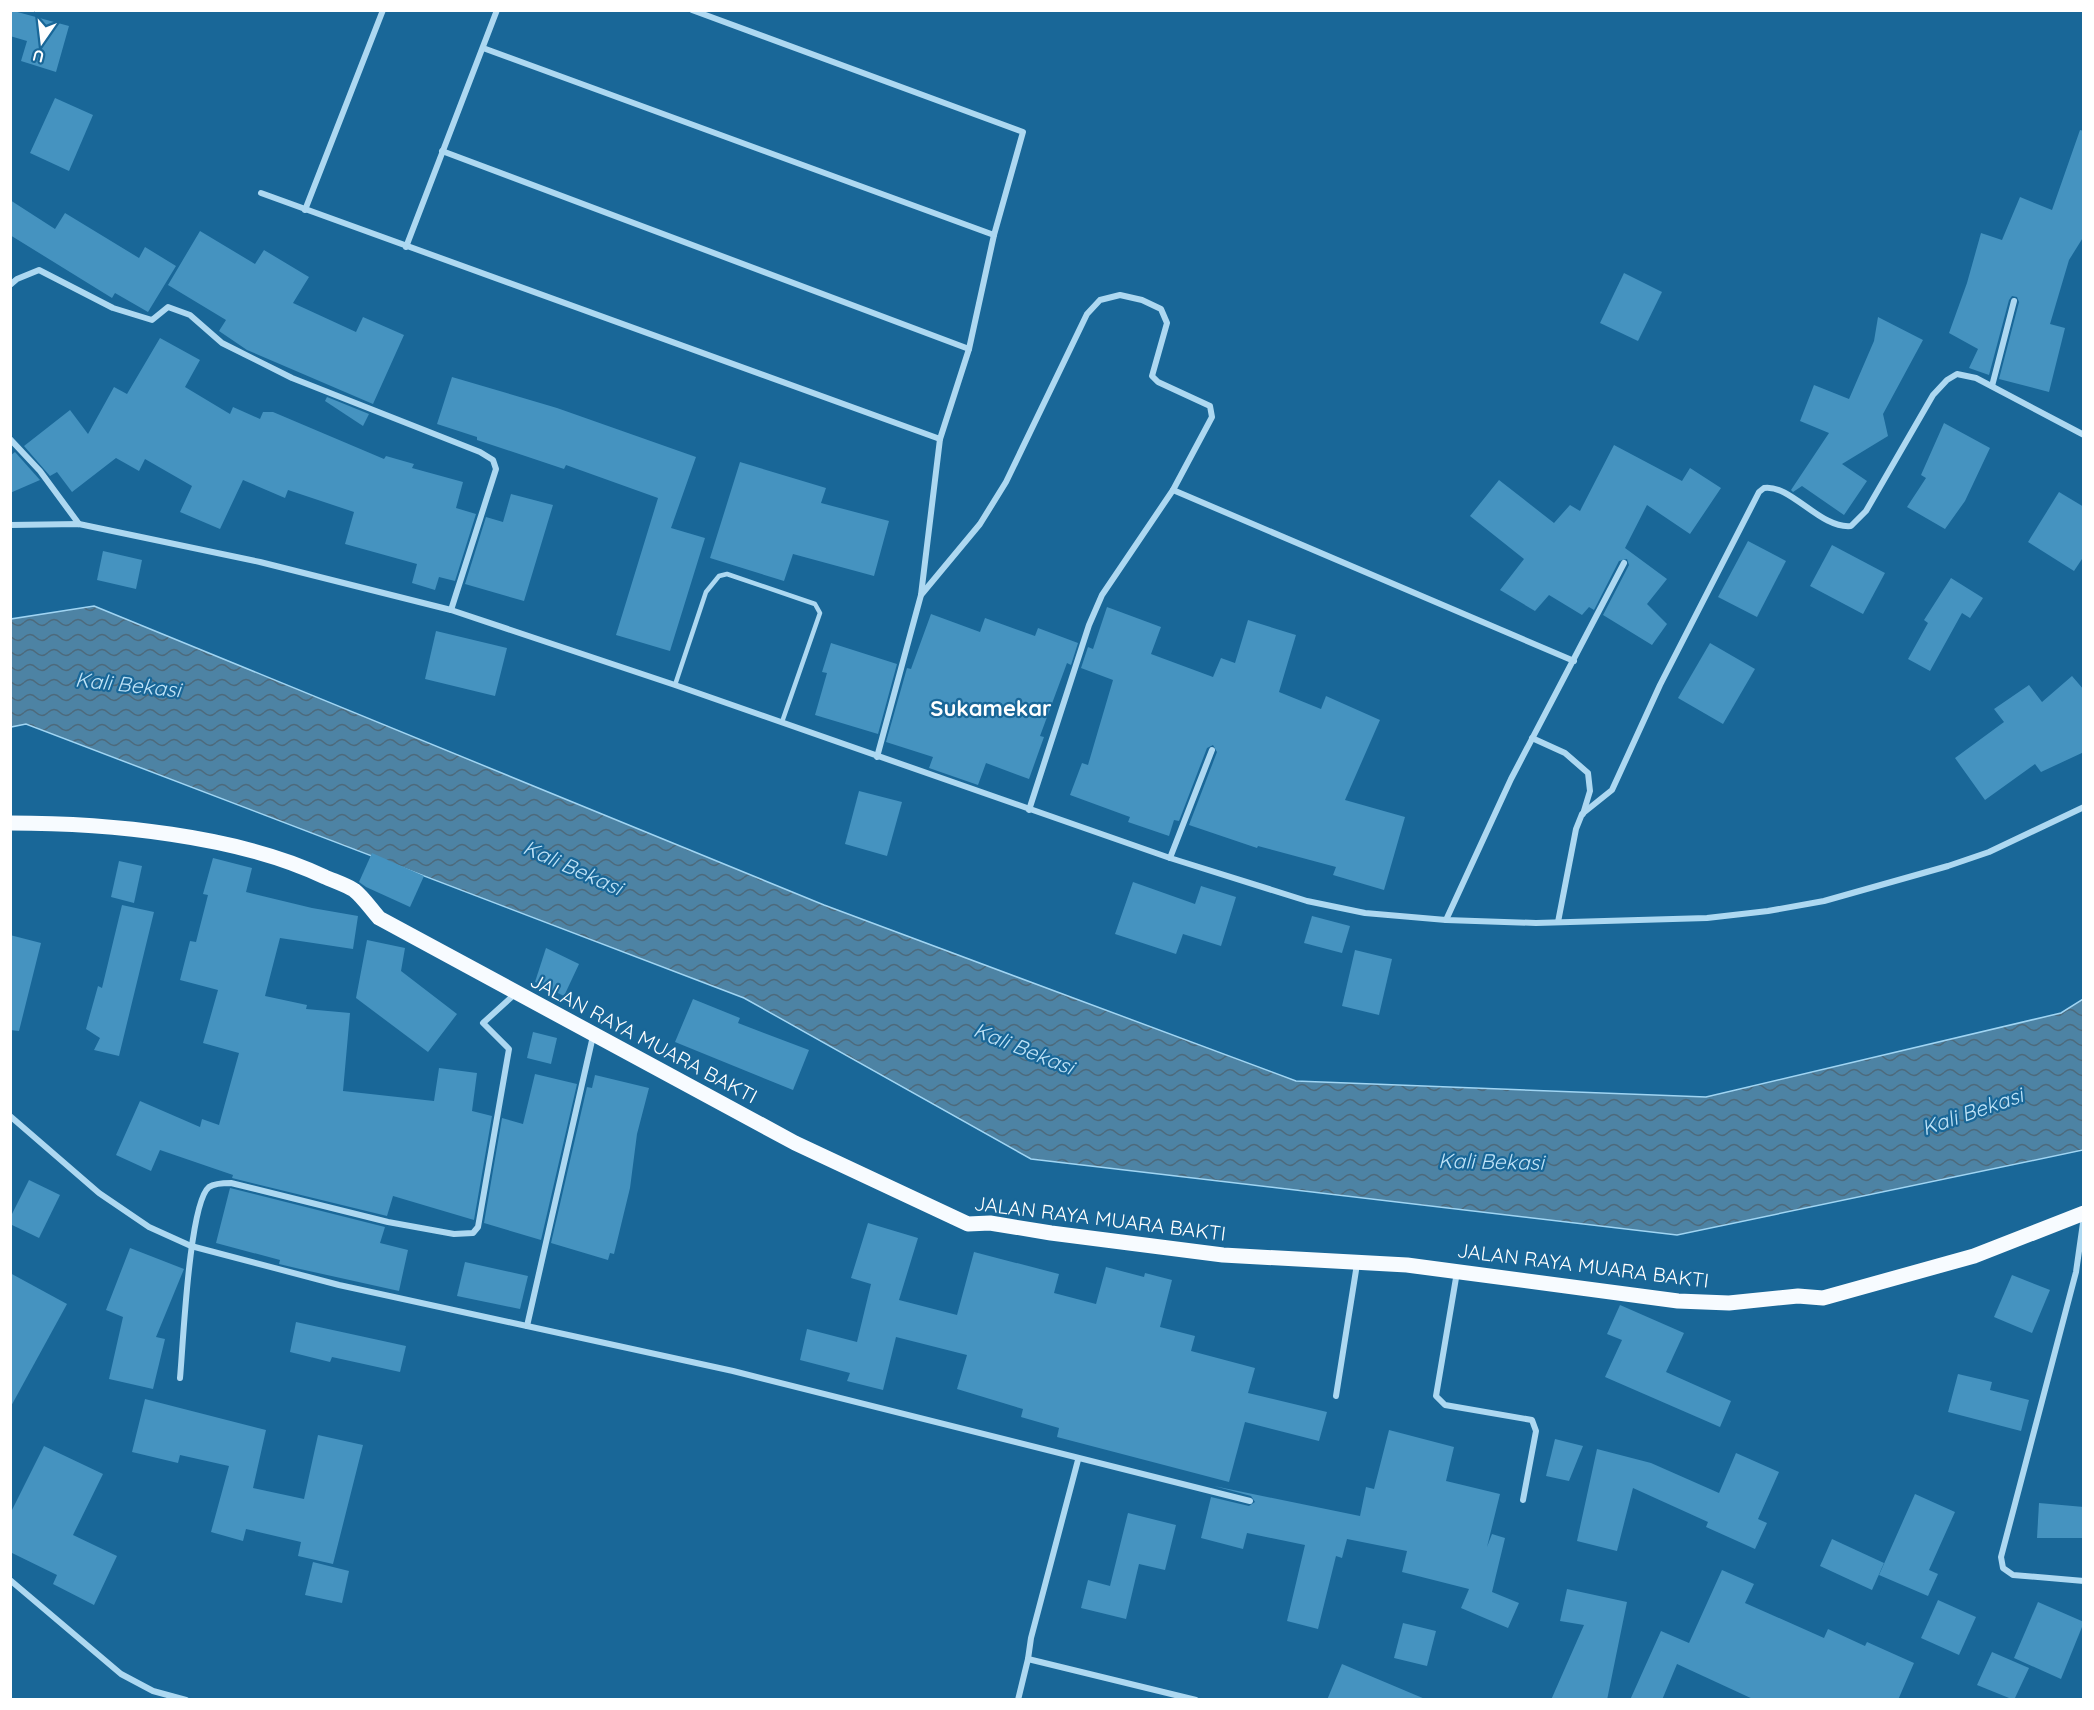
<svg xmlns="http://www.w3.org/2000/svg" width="2094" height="1710" font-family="Quicksand,sans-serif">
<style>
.water{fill:url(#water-waves);stroke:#a0d5f3;stroke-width:1.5}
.building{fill:#4593c0}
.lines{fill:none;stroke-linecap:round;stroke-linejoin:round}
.lane{stroke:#add8f1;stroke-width:4.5}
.street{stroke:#add8f1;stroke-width:6}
.primary{stroke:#f7fbff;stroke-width:15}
.labels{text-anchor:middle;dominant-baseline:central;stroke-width:4.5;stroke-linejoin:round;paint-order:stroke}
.street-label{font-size:20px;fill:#fff;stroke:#196798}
.water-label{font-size:21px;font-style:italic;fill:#c0e4f8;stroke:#196798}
.quarter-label{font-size:22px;font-weight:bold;fill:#fff;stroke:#196798}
</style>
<defs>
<pattern id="water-waves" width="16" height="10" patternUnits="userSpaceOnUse" patternTransform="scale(1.5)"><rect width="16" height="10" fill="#4d83a4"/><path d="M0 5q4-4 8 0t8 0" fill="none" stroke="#4d6a7c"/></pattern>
</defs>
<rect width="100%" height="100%" fill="#196798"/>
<path class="water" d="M 94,606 L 824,905 L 1296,1081 L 1706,1097 L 2061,1013 L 2083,999 L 2083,1150 L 1677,1235 L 1031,1159 L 744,998 L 26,724 L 11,727 L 11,619 Z"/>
<g class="building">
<path d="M 10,10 L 69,26 L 56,72 L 21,61 L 27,41 L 10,36 Z"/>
<path d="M 55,98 L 93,115 L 69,171 L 30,153 Z"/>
<path d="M 2080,130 L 2084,131 L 2084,236 L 2069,260 L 2050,324 L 2065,328 L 2049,392 L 1999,379 L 2019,302 L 2017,297 L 2012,296 L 2009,300 L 1989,375 L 1969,368 L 1978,349 L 1949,333 L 1967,283 L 1981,233 L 2002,240 L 2020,197 L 2052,210 Z"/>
<path d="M 10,200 L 55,229 L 65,213 L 139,258 L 145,247 L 176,266 L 148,312 L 115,293 L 112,298 L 10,235 Z"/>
<path d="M 200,231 L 255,264 L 264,250 L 309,277 L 293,303 L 356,332 L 363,317 L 404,335 L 373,404 L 247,350 L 219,331 L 226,320 L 168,285 Z"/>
<path d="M 1624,273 L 1662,292 L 1638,341 L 1600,323 Z"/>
<path d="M 1878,317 L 1923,340 L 1883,414 L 1888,436 L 1842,464 L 1867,481 L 1844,515 L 1802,486 L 1793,492 L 1791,490 L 1829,433 L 1800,421 L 1814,385 L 1849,399 L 1874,341 Z"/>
<path d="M 160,338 L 200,360 L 185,387 L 230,414 L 233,407 L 260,419 L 263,412 L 273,412 L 384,459 L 386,456 L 414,464 L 412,468 L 463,482 L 456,508 L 476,514 L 455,581 L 439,577 L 435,590 L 412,583 L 417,564 L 345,544 L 354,512 L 288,490 L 285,498 L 243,480 L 220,529 L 180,512 L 192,486 L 145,459 L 139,471 L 116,458 L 72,492 L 57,472 L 50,476 L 24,446 L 70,410 L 88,434 L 114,387 L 127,394 Z"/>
<path d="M 452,377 L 557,408 L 696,457 L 671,528 L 705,538 L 670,651 L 616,635 L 658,498 L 566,465 L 564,469 L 477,440 L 477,437 L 437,424 Z"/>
<path d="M 327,397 L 369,414 L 363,426 L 325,401 Z"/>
<path d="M 1944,423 L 1990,448 L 1965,501 L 1945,529 L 1907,507 L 1926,478 L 1921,475 Z"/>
<path d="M 1614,445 L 1682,481 L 1690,468 L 1721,488 L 1690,534 L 1647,505 L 1625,548 L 1667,579 L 1647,604 L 1667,624 L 1652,645 L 1603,615 L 1629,565 L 1627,559 L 1619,561 L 1594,610 L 1589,607 L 1582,615 L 1549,595 L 1535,611 L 1500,590 L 1524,559 L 1470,516 L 1499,480 L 1554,523 L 1570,505 L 1580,511 Z"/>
<path d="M 15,452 L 40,480 L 10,493 L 10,456 Z"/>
<path d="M 740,462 L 826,488 L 821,503 L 889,521 L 874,576 L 793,554 L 784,581 L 710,558 Z"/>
<path d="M 2059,492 L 2084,507 L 2084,556 L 2074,571 L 2028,542 Z"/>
<path d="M 511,494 L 553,505 L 524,601 L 465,584 L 486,517 L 503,522 Z"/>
<path d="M 1748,541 L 1786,561 L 1757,617 L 1718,597 Z"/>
<path d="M 1832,545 L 1885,573 L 1863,614 L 1810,586 Z"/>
<path d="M 103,551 L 142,560 L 136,589 L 97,580 Z"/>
<path d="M 1951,578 L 1983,598 L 1970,618 L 1962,613 L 1930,671 L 1908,659 L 1928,623 L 1924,620 Z"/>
<path d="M 1107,607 L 1161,627 L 1151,654 L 1213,677 L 1221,658 L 1235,663 L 1248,620 L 1296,635 L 1279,692 L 1321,709 L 1326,696 L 1380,720 L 1345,800 L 1405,817 L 1384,890 L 1333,875 L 1336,867 L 1258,846 L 1257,848 L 1189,825 L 1217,752 L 1213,745 L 1207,748 L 1179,821 L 1174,820 L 1169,836 L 1128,822 L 1130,817 L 1070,795 L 1082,763 L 1088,765 L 1113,680 L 1081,668 L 1088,647 L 1093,649 Z"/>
<path d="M 931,614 L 980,632 L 985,618 L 1035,636 L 1038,628 L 1078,643 L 1071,665 L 1067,663 L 1040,736 L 1044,737 L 1029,779 L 986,763 L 978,785 L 929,768 L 933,757 L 886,742 L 907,668 L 911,669 Z"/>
<path d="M 436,631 L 507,648 L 495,696 L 425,679 Z"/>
<path d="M 831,643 L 897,664 L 878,734 L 815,715 L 827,673 L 822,672 Z"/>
<path d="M 1710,643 L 1755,669 L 1723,724 L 1678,698 Z"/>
<path d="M 2072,676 L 2084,690 L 2084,752 L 2041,772 L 2035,764 L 1985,800 L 1955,758 L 2004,722 L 1994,709 L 2029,685 L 2042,702 Z"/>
<path d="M 859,791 L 902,802 L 887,856 L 845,844 Z"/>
<path d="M 372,853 L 424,876 L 410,907 L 366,887 L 359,882 Z"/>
<path d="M 213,858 L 252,868 L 246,892 L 312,908 L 358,916 L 353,949 L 280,938 L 265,996 L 307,1005 L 306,1009 L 350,1013 L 343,1091 L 434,1101 L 439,1068 L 477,1073 L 472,1111 L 492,1116 L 474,1220 L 393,1196 L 387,1216 L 232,1178 L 233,1175 L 160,1150 L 151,1171 L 116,1155 L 140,1101 L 200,1127 L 202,1119 L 219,1125 L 239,1053 L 203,1043 L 218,990 L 180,980 L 190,941 L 196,942 L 208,895 L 203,894 Z"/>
<path d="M 119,861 L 142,866 L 134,903 L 111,897 Z"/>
<path d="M 1133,882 L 1195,904 L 1201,886 L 1236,897 L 1221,946 L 1183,934 L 1176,954 L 1115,934 Z"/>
<path d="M 122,905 L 154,912 L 119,1056 L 94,1050 L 100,1038 L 86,1029 L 98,986 L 102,988 Z"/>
<path d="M 1312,916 L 1350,926 L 1342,953 L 1304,943 Z"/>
<path d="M 10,935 L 41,943 L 19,1031 L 10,1030 Z"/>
<path d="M 367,940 L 405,948 L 401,971 L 457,1014 L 428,1052 L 356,998 Z"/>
<path d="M 546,948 L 579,964 L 564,996 L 535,982 Z"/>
<path d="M 1355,950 L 1392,959 L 1379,1015 L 1342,1006 Z"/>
<path d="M 693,999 L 740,1018 L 738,1023 L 809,1050 L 793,1090 L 675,1042 Z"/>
<path d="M 533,1032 L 557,1038 L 551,1064 L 527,1058 Z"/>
<path d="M 535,1074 L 577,1084 L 541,1240 L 484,1223 L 502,1118 L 523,1124 Z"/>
<path d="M 595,1075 L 649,1088 L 637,1134 L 630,1188 L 614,1254 L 610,1253 L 608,1260 L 551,1243 L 587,1087 L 592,1088 Z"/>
<path d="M 29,1180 L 60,1195 L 39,1238 L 10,1224 L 10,1218 Z"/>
<path d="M 230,1188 L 385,1227 L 380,1243 L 408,1250 L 399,1291 L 300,1269 L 279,1264 L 280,1260 L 216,1243 Z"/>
<path d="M 868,1223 L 918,1238 L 899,1300 L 957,1315 L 974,1252 L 1059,1274 L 1054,1293 L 1096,1304 L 1106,1267 L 1144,1277 L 1145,1273 L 1172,1280 L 1160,1327 L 1195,1336 L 1191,1351 L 1255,1368 L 1248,1393 L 1327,1412 L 1319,1441 L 1245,1422 L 1229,1482 L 1057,1437 L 1059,1428 L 1021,1417 L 1023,1409 L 957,1389 L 967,1355 L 896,1337 L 883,1390 L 847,1381 L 850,1373 L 800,1360 L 807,1329 L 857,1342 L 871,1284 L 851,1278 Z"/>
<path d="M 130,1248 L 184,1269 L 156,1337 L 165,1339 L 153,1389 L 109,1379 L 123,1317 L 106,1310 Z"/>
<path d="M 465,1262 L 528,1276 L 520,1309 L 457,1296 Z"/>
<path d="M 10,1273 L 67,1304 L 10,1408 Z"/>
<path d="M 2012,1275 L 2050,1290 L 2032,1333 L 1994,1317 Z"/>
<path d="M 1620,1305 L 1684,1333 L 1666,1372 L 1731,1401 L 1720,1427 L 1605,1377 L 1622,1340 L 1607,1334 Z"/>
<path d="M 296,1322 L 406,1346 L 400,1372 L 332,1357 L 330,1362 L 290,1352 Z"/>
<path d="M 1958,1374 L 1992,1382 L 1990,1390 L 2029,1400 L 2021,1431 L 1948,1412 Z"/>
<path d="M 145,1399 L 266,1430 L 253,1488 L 304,1499 L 318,1435 L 363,1445 L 333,1564 L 298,1556 L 301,1542 L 246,1529 L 243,1541 L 211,1532 L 229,1466 L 180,1455 L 178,1463 L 132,1452 Z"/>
<path d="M 1389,1430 L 1454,1447 L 1446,1481 L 1500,1494 L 1487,1547 L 1492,1534 L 1505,1538 L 1492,1592 L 1519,1603 L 1508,1628 L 1461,1608 L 1469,1589 L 1402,1572 L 1407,1551 L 1347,1539 L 1342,1558 L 1336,1556 L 1318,1629 L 1287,1621 L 1305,1545 L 1247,1533 L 1243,1549 L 1201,1538 L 1211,1497 L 1249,1506 L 1255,1502 L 1251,1496 L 1214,1486 L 1360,1516 L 1366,1487 L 1374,1489 Z"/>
<path d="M 1555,1439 L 1583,1446 L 1569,1481 L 1546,1476 Z"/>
<path d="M 44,1446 L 103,1474 L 73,1535 L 117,1556 L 94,1605 L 53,1584 L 57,1575 L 10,1552 L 10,1514 Z"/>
<path d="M 1597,1449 L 1651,1463 L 1719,1493 L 1736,1453 L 1779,1472 L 1758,1519 L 1767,1523 L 1755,1549 L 1706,1527 L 1708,1522 L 1633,1488 L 1617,1551 L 1577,1541 Z"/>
<path d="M 1915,1494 L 1955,1512 L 1929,1570 L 1938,1574 L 1928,1596 L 1879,1575 Z"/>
<path d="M 2039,1503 L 2084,1507 L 2084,1538 L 2037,1538 Z"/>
<path d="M 1128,1513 L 1176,1525 L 1165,1570 L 1139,1564 L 1126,1619 L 1081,1608 L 1088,1580 L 1110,1586 Z"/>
<path d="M 1832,1539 L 1884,1563 L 1872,1590 L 1820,1566 Z"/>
<path d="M 313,1562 L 349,1571 L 342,1603 L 305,1595 Z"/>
<path d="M 1722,1570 L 1754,1584 L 1745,1603 L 1824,1638 L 1828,1629 L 1865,1646 L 1867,1642 L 1914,1663 L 1898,1700 L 1755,1700 L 1677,1664 L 1662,1700 L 1630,1700 L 1661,1631 L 1689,1643 Z"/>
<path d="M 1567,1589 L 1627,1602 L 1607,1700 L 1551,1700 L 1584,1625 L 1560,1621 Z"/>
<path d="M 1938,1600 L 1976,1617 L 1959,1655 L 1921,1638 Z"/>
<path d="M 2038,1602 L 2084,1622 L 2061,1679 L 2014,1658 Z"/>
<path d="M 1403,1623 L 1436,1631 L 1427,1666 L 1394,1658 Z"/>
<path d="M 1992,1652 L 2029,1668 L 2014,1700 L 1977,1685 Z"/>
<path d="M 1342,1664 L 1425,1699 L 1425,1700 L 1327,1700 Z"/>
</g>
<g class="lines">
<path class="lane" d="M 675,685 L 706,592 L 719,576 L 727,574 L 815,604 L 820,613 L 782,722"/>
<g class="street">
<path d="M 692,10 L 1023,132 L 994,235 L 969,349 L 940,439 L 921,595"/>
<path d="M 483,48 L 994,235"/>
<path d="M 442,151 L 969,349"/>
<path d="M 261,193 L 940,439"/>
<path d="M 305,210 L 383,10"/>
<path d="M 406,247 L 497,10"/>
<path d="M 10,285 L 17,279 L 39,270 L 113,308 L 152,320 L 168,307 L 190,315 L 222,343 L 292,378 L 480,452 L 493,460 L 496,469 L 451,610"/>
<path d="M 1992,386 L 2014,301"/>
<path d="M 10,439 L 40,471 L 79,524"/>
<path d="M 1173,490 L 1574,661"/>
<path d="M 10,525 L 79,524 L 260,562 L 451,610 L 675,685 L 1170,858 L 1307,901 L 1365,913 L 1446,920 L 1536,923 L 1707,918 L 1768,911 L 1824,901 L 1948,866 L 1989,852 L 2084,807"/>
<path d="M 1532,738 L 1565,753 L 1588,773 L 1590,791 L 1583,814"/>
<path d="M 877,757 L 921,595 L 980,524 L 1006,482 L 1087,314 L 1100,300 L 1120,295 L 1142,300 L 1161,309 L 1167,323 L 1152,376 L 1158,382 L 1210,406 L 1212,417 L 1173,490 L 1102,595 L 1089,625 L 1029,810"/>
<path d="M 1170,858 L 1212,750"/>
<path d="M 1446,920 L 1511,779 L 1624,563"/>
<path d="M 1558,922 L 1576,829 L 1582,814 L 1612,790 L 1660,685 L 1759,492 L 1764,488 C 1791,484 1820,529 1851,526 L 1866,511 L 1933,395 L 1947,380 L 1957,374 L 1976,378 L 2084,435"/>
<path d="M 10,1116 L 99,1193 L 149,1227 L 191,1246 L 339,1285 L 733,1371 L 1250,1501"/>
<path d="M 2084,1216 L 2076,1272 L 2001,1557 L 2003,1568 L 2013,1575 L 2084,1581"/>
<path d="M 1457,1272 L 1436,1396 L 1445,1405 L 1532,1420 L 1536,1431 L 1523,1500"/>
<path d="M 527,1326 L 593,1036"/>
<path d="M 180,1378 C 183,1347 189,1203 209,1187 C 215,1183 224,1183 231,1183 L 388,1222 L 454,1234 L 473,1233 L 478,1227 L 509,1049 L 483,1023 L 516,993"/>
<path d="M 1336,1396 L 1357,1264"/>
<path d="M 1078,1460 L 1031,1638 L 1028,1659 L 1196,1700"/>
<path d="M 10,1580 L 121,1674 L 153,1691 L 186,1700"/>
<path d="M 1018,1700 L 1028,1659"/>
</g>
<path class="primary" d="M 10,823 C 107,823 238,835 325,877 C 334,881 346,885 354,890 C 363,897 371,909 379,918 L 795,1143 L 968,1224 L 990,1223 L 1051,1233 L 1223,1255 L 1407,1265 L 1678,1301 L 1729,1303 L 1798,1296 L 1823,1298 L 1974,1256 L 2084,1213"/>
</g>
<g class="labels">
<g class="street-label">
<text transform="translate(644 1038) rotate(28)">JALAN RAYA MUARA BAKTI</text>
<text transform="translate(1100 1218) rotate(7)">JALAN RAYA MUARA BAKTI</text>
<text transform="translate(1583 1265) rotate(7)">JALAN RAYA MUARA BAKTI</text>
</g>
<g class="water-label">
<text transform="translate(128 684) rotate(6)">Kali Bekasi</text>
<text transform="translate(573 867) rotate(24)">Kali Bekasi</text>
<text transform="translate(1024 1048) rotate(22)">Kali Bekasi</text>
<text transform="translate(1972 1111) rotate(-19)">Kali Bekasi</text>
<text transform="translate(1491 1161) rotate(1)">Kali Bekasi</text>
</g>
<g class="quarter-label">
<text x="991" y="708">Sukamekar</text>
</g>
</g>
<rect width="2094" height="1710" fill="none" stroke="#ffffff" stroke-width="24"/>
<g transform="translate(42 42) rotate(194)" stroke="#196798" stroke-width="4.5" paint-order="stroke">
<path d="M0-4.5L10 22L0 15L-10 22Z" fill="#ffffff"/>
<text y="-9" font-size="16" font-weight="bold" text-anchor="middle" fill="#ffffff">U</text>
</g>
</svg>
